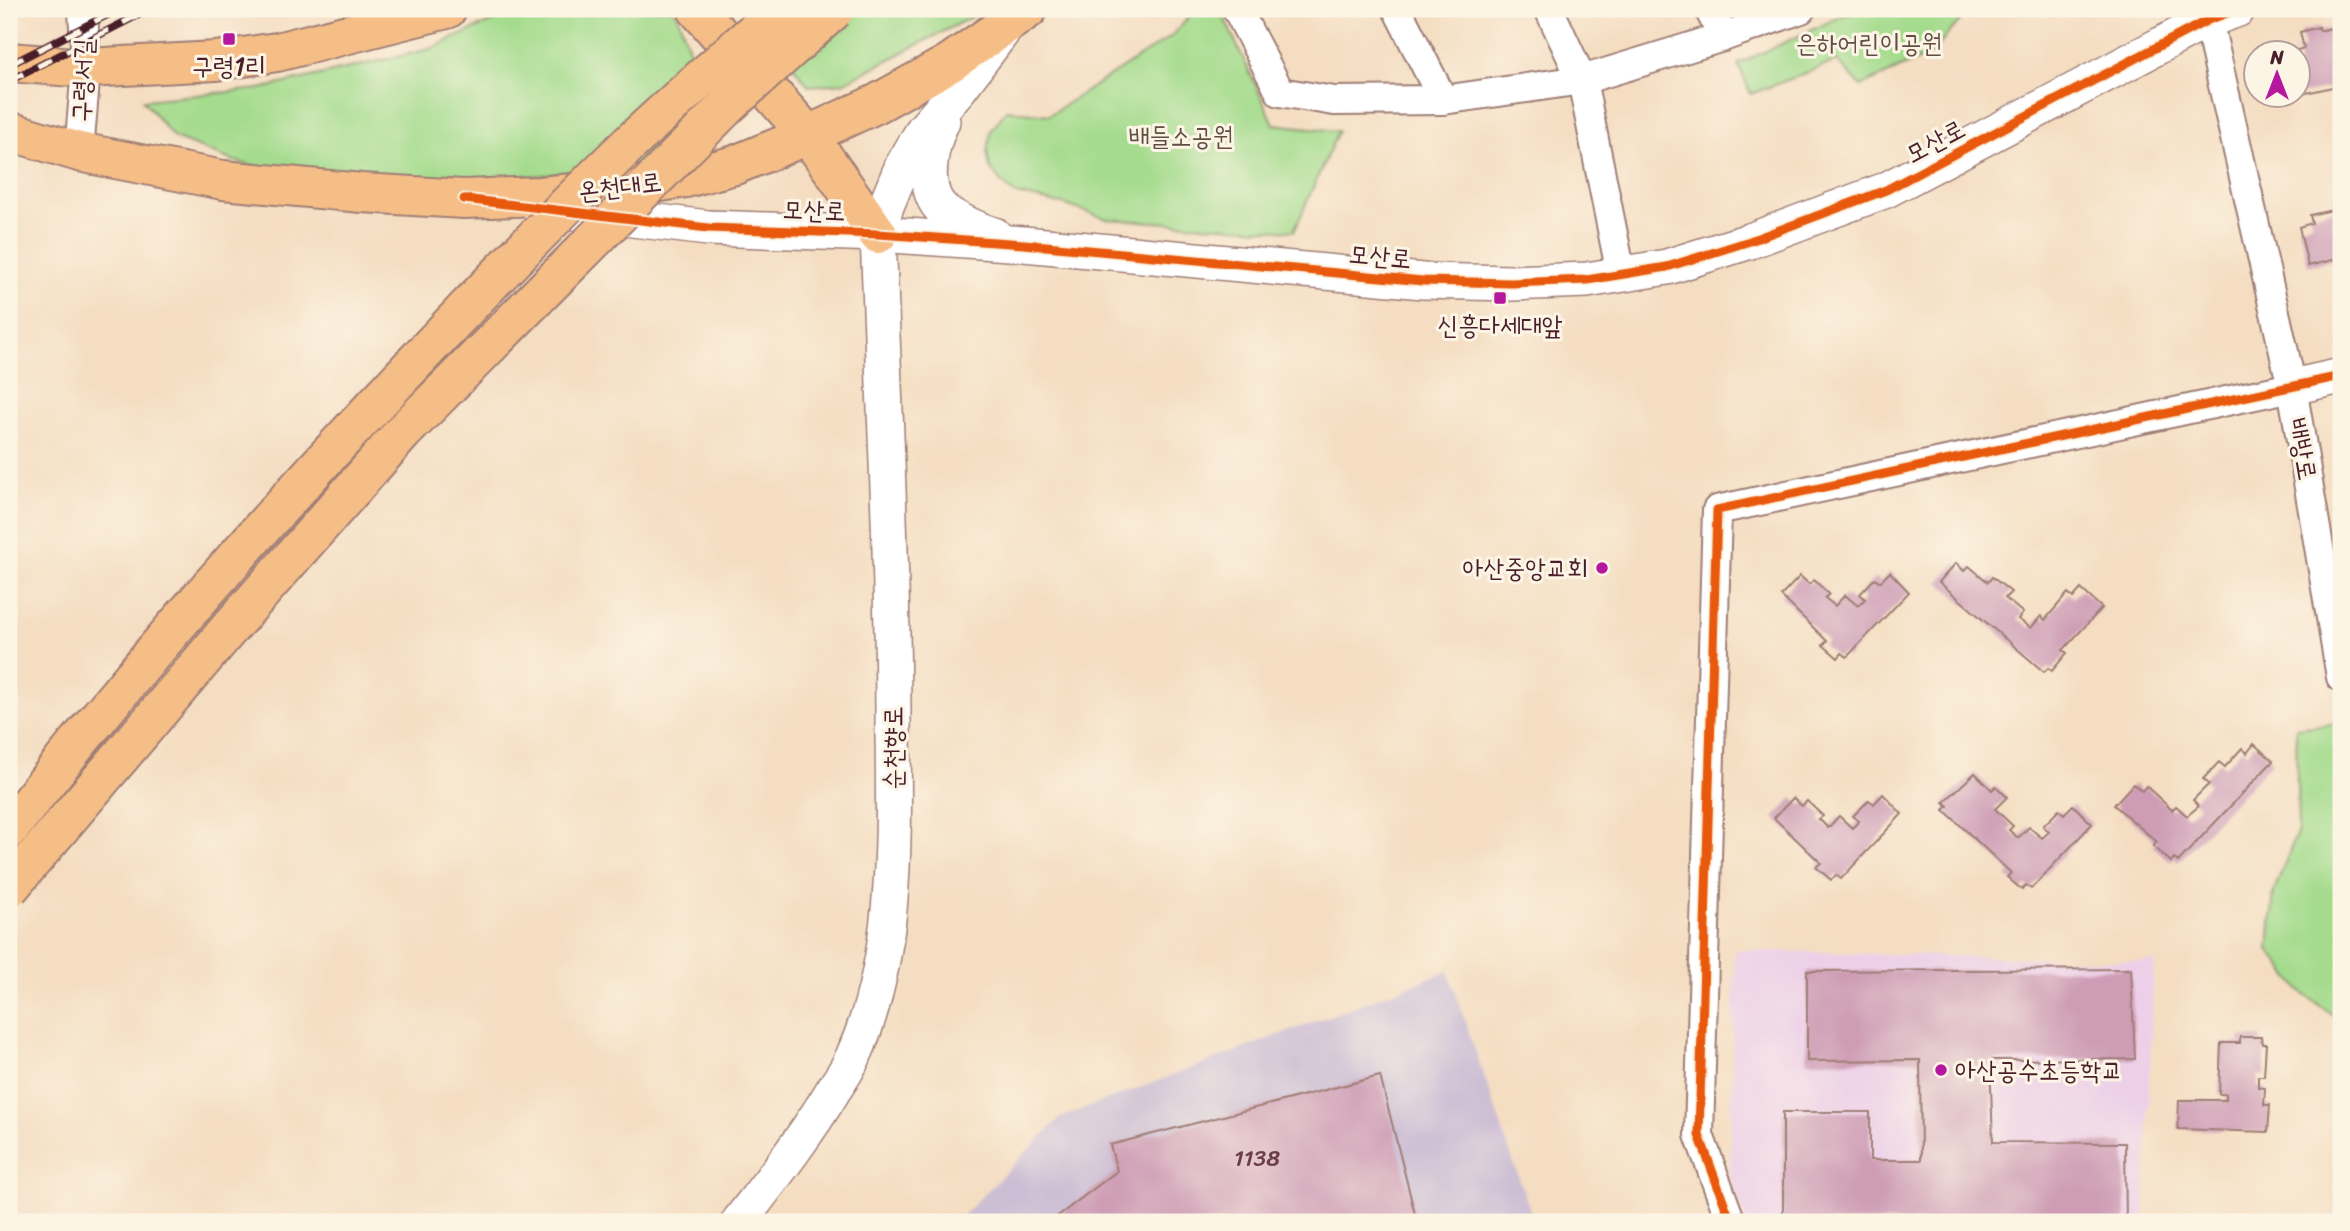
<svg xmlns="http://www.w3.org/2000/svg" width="2350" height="1231" font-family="Sriracha,'Poor Story',sans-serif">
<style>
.built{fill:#edd0e8}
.industrial{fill:#ccbed4}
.green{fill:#a4db8d;stroke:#777d5c;stroke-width:2}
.building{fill:#ce9db5}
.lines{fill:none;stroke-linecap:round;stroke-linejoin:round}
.minor-casing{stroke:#9f7e76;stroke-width:32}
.tertiary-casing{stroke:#9f7e76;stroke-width:38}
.primary-casing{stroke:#9f7e76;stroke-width:42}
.minor{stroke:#fff;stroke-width:28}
.tertiary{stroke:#fff;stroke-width:35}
.primary{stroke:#f6be87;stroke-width:38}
.rail-casing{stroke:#4a1f2b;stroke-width:8}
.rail{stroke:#fcf5e5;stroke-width:5;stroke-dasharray:16;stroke-linecap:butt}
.trunk-bridge-casing{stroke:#9f7e76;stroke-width:42;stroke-linecap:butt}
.trunk-bridge{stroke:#f6be87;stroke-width:38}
.cycleway-casing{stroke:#fcf5e5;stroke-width:13}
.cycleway{stroke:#e8590c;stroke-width:9}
.poi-dot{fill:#b5179e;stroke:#fcf5e5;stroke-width:2.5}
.labels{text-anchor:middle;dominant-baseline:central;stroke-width:6;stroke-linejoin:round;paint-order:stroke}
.number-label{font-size:23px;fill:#6b3e4e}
.park-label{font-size:26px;fill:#604e44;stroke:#fcf5e5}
.poi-label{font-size:26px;fill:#4a1f2b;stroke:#fcf5e5}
.street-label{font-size:26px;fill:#4a1f2b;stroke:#fcf5e5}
</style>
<rect width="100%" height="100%" fill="#fcf5e5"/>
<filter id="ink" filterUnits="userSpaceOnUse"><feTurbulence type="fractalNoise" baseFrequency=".0143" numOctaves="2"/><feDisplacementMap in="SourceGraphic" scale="14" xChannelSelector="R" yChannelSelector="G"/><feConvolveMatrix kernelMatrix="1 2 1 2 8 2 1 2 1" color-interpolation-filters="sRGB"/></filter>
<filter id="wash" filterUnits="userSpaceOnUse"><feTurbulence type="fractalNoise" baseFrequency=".00686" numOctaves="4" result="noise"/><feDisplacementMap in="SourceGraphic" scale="28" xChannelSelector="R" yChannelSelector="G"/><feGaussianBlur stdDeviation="1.57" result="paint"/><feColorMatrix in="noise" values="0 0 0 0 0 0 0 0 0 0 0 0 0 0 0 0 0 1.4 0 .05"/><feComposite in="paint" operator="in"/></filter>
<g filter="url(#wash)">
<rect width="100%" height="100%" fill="#f4ddc1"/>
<path class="built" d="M 1735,950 L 2154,962 L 2144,1222 L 1747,1222 L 1730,1178 Z"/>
<path class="industrial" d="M 1448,971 L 1534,1222 L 956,1222 L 1060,1118 Z"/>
<g class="green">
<path d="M 519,9 L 671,9 L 677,14 L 712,115 L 680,161 L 474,182 L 284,174 L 234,161 L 174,138 L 143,100 L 260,89 L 430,49 Z"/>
<path d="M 746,9 L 987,9 L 843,83 L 809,86 Z"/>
<path d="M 1196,9 L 1220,9 L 1274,124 L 1338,131 L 1294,231 L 1107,219 L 1066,205 L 1015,194 L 1001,182 L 990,168 L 987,152 L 991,131 L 1006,110 L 1049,115 L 1172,36 Z"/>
<path d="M 1857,9 L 1970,9 L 1931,54 L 1861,86 L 1837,61 L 1751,94 L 1738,64 Z"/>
<path d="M 2341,723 L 2341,1021 L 2300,991 L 2269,949 L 2274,891 L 2298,830 L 2296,728 Z"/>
</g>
<g id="blocks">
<g class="building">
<path d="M 2319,27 L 2320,31 L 2331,28 L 2333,37 L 2341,35 L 2341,85 L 2298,95 L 2298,52 L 2291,52 L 2304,48 L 2300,32 Z"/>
<path d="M 2271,94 L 2296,94 L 2296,96 L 2273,101 Z"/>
<path d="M 2341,192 L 2341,258 L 2308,266 L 2299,227 L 2312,223 L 2310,215 L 2337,209 L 2334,194 Z"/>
<path d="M 1956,563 L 1964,571 L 1969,566 L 1988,582 L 1992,577 L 2011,592 L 2005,598 L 2023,613 L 2018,619 L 2031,628 L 2041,616 L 2045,620 L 2068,593 L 2073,598 L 2081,589 L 2102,608 L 2063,650 L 2067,653 L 2052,671 L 2048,668 L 2044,672 L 1939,582 Z"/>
<path d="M 1890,572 L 1909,592 L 1847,657 L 1842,653 L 1838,658 L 1823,645 L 1827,641 L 1781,596 L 1800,576 L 1809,584 L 1814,580 L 1829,594 L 1825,598 L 1835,606 L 1845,595 L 1858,606 L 1865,599 L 1860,594 L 1875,578 L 1880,582 Z"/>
<path d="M 2254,744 L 2273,761 L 2178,862 L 2174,858 L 2171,862 L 2153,846 L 2157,842 L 2114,805 L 2133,784 L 2142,791 L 2146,786 L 2172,810 L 2176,806 L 2187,816 L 2199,806 L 2193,800 L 2209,784 L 2203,779 L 2219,762 L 2225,767 L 2242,748 L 2247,753 Z"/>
<path d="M 1975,773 L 1992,790 L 1996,786 L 2007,797 L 1995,809 L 2013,826 L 2009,830 L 2018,838 L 2029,827 L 2042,838 L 2049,832 L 2043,826 L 2059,810 L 2064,814 L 2073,805 L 2092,824 L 2031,889 L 2026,885 L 2022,890 L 2007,877 L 2011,873 L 1944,810 L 1948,806 L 1944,802 Z"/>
<path d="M 1883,794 L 1902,814 L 1841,879 L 1836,875 L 1831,880 L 1816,867 L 1821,863 L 1774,818 L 1793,798 L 1802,806 L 1807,801 L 1823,816 L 1819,819 L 1828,828 L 1839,816 L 1852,828 L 1859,821 L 1853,816 L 1869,800 L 1874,804 Z"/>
<path d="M 2131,969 L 2135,1059 L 1990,1060 L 1993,1142 L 2125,1143 L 2126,1222 L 1783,1222 L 1783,1112 L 1870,1112 L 1870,1160 L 1921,1160 L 1920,1060 L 1807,1061 L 1807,971 Z"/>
<path d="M 2240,1037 L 2261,1037 L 2262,1044 L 2266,1044 L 2264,1076 L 2258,1076 L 2258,1087 L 2265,1088 L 2264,1105 L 2270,1105 L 2268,1132 L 2178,1129 L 2179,1100 L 2226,1100 L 2226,1094 L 2219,1094 L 2221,1043 L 2240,1043 Z"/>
<path d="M 1380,1076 L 1417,1222 L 1050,1222 L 1117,1171 L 1110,1145 Z"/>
</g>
</g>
</g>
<g filter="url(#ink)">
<use href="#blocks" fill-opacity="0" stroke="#9f7e76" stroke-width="2"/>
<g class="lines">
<g class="minor-casing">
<g id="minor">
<path d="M 1237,9 L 1280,92 L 1334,101 L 1443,100 L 1582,80 L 1723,37 L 1801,9"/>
<path d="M 1397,9 L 1443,100"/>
<path d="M 1549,9 L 1582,80 L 1621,274"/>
<path d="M 1709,9 L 1723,37"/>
<path d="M 2202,9 L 2208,20 L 2292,387 L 2341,677"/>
<path d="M 79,152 L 86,68 L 83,9"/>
<path d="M 1731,1222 L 1699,1135 L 1717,510 L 2292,387"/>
</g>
</g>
<g class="tertiary-casing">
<g id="tertiary">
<path d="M 942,121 C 931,144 921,185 940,207 C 949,217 980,231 994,235"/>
<path d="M 540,208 L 708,228 L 878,234 L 1024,244 L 1423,281 L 1512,283 L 1587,280 L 1667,267 L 1750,241 L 1886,190 L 2208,20 L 2238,9"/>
<path d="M 2292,387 L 2341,376"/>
<path d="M 739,1222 C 772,1179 806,1136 834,1089 C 841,1079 848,1068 853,1057 C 901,951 893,822 893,709 C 892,550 884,392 878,234 L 886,206 L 903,165 L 924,129 L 959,89 L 1002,32"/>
</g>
</g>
<g class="primary-casing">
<g id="primary">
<path d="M 697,9 L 808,135 L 878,234"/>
<path d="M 9,62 L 86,68 L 216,61 L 277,52 L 447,9"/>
<path d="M 9,131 L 79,152 L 223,180 L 362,193 L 464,199 L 540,196 L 617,189 L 686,178 L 735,165 L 808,135 L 876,104 L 950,63 L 1028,9"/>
</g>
</g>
<use href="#minor" class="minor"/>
<use href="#tertiary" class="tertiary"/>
<use href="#primary" class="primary"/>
<g class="rail-casing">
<g id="rail">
<path d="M 9,65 L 119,9"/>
<path d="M 9,81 L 150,9"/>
</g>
</g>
<use href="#rail" class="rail"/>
<g class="trunk-bridge-casing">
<g id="trunk-bridge">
<path d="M 9,829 C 124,682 247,541 375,405 C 458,316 541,229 628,145 C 678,98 729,54 780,9"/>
<path d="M 9,888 L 227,631 L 403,432 L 728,105 L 835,9"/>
</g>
</g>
<use href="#trunk-bridge" class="trunk-bridge"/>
<g class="cycleway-casing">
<g id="cycleway">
<path d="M 464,199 L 708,228 L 878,234 L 1024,244 L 1423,281 L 1512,283 L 1587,280 L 1667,267 L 1750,241 L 1886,190 L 2208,20 L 2238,9"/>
<path d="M 1731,1222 L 1699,1135 L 1717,510 L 2341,376"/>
</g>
</g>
<use href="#cycleway" class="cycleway"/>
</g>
</g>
<g class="poi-dot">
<rect x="222" y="32" width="14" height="14" rx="3.5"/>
<rect x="1493" y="291" width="14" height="14" rx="3.5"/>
<circle cx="1602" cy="568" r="7"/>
<circle cx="1941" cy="1070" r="7"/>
</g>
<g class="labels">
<g class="number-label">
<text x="1257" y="1158">1138</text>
</g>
<g class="park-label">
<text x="1869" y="43">은하어린이공원</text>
<text x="1181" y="136">배들소공원</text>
</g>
<g class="poi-label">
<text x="229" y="66">구령1리</text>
<text x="1500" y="325">신흥다세대앞</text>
<text x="1588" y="568" text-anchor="end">아산중앙교회</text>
<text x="1955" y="1070" text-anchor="start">아산공수초등학교</text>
</g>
<g class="street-label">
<text transform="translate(82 80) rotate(-88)">구령서길</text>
<text transform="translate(1935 141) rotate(-28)">모산로</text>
<text transform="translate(620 186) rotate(-7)">온천대로</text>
<text transform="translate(814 210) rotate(2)">모산로</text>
<text transform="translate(1380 256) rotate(5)">모산로</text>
<text transform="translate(2303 449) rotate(80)">배방로</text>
<text transform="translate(893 748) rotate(-90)">순천향로</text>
</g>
</g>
<rect width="2350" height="1231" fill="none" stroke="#fcf5e5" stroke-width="35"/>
<g transform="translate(2277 74)"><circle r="33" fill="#fcf5e5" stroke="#b59f9b" stroke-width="2"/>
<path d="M0-5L12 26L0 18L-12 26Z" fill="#b5179e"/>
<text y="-10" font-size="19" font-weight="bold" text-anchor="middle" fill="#4a1f2b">N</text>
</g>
</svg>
